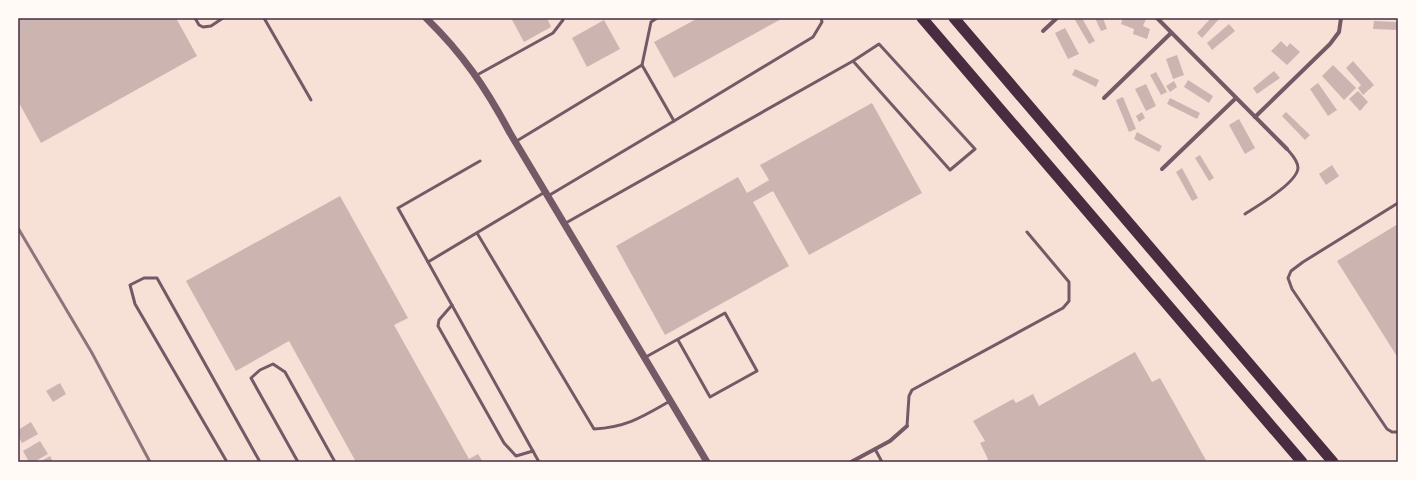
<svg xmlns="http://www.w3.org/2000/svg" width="1416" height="480" font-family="Quicksand,sans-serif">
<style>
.building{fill:#ccb4b1}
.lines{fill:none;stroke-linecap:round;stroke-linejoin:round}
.service{stroke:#755966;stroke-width:3}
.minor{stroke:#755966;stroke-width:4}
.tertiary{stroke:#755966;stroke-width:7}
.motorway{stroke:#4a2c40;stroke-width:11}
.rail{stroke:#8f747c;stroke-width:3}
.neatline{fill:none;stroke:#4a2c40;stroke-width:1.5}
</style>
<rect width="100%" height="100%" fill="#f7e1d7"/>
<g class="building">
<path d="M 18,18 L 176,18 L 197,56 L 41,143 L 18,101 Z"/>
<path d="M 511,18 L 547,18 L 551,27 L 524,42 Z"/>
<path d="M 698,18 L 783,18 L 674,78 L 654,42 Z"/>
<path d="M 1078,18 L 1082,18 L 1095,41 L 1089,44 L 1075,20 Z"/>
<path d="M 1095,18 L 1103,18 L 1107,29 L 1101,31 Z"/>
<path d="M 1123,18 L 1146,19 L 1143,26 L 1150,29 L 1147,39 L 1133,34 L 1134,29 L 1121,24 Z"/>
<path d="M 1211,18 L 1220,18 L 1202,38 L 1197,33 Z"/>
<path d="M 604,20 L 620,49 L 587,67 L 572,38 Z"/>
<path d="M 1374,21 L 1398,22 L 1398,30 L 1373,29 Z"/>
<path d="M 1229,24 L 1235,31 L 1212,50 L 1207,43 Z"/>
<path d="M 1065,28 L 1079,54 L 1068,59 L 1055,33 Z"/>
<path d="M 1281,41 L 1287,47 L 1290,43 L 1300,52 L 1287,65 L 1271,51 Z"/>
<path d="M 1177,55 L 1184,75 L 1173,79 L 1166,59 Z"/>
<path d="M 1353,61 L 1374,85 L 1363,95 L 1358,88 L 1361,85 L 1346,68 Z"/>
<path d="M 1333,65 L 1356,88 L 1344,100 L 1322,76 Z"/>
<path d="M 1075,69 L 1099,80 L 1096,87 L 1072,75 Z"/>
<path d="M 1274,71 L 1280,78 L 1257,94 L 1253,88 Z"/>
<path d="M 1156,72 L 1167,92 L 1161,95 L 1150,75 Z"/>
<path d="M 1188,80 L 1213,96 L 1209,103 L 1184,87 Z"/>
<path d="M 1174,81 L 1177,87 L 1170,92 L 1166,86 Z"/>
<path d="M 1318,83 L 1337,110 L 1328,116 L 1310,89 Z"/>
<path d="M 1146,84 L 1156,106 L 1146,111 L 1135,89 Z"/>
<path d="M 1358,91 L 1368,102 L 1360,111 L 1349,99 Z"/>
<path d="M 1123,97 L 1136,129 L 1129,132 L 1116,100 Z"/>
<path d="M 1170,98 L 1200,113 L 1197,119 L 1167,104 Z"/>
<path d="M 872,103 L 922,193 L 809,255 L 773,191 L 753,202 L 789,266 L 665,335 L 616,246 L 738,177 L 747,193 L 769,180 L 760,165 Z"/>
<path d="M 1142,112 L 1145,118 L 1139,122 L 1136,116 Z"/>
<path d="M 1286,112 L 1310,135 L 1305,140 L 1282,116 Z"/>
<path d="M 1239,119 L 1255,148 L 1245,154 L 1229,125 Z"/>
<path d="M 1137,132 L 1162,146 L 1159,152 L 1134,139 Z"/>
<path d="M 1200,155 L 1214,178 L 1209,181 L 1195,158 Z"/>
<path d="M 1332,165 L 1339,176 L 1326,185 L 1319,174 Z"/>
<path d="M 1182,168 L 1198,198 L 1192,201 L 1176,172 Z"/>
<path d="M 340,196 L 408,318 L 394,325 L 469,459 L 478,454 L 483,462 L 356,462 L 289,341 L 236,371 L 186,281 Z"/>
<path d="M 1398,224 L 1398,358 L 1337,261 Z"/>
<path d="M 1135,352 L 1152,382 L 1160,378 L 1207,462 L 985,462 L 988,459 L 980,443 L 985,441 L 973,421 L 1013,399 L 1016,403 L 1033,394 L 1039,406 Z"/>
<path d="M 60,383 L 66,394 L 53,402 L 46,391 Z"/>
<path d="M 31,422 L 38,434 L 22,443 L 18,436 L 18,430 Z"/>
<path d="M 40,441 L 48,454 L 34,462 L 29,462 L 23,451 Z"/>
<path d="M 50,456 L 53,462 L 39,462 Z"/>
</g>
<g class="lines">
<g class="service">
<path d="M 195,18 L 199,25 L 203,27 L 211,26 L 223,18"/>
<path d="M 264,18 L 311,100"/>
<path d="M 642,65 L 651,22 L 657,18"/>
<path d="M 477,75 L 553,33 L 563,20 L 562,18"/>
<path d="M 674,121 L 813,37 L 822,22 L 821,18"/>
<path d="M 515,142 L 642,65 L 674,121 L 548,196"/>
<path d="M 480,161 L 398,208 L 539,462"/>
<path d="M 1398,203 L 1303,262 L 1291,271 L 1288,278 L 1292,289 L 1387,429 L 1392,432 L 1398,432"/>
<path d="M 1245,214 C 1257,206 1297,183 1298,168 C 1298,160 1291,154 1287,149"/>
<path d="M 564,224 L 853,61 L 950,170 L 975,149 L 879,44 L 853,61"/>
<path d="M 477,233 L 594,429 C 627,427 642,417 670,401"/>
<path d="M 428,262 L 545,192"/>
<path d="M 452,305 L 439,320 L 438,326 L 504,443 L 516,456 L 533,451"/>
<path d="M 644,358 L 725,313 L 757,371 L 710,397 L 678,340"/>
<path d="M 907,426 L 909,396 L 912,390 L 1063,308 L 1069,301 L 1069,282 L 1027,232"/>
<path d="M 875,449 L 882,462"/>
<path d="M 227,462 L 135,304 L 130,285 L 144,278 L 157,278 L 260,462"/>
<path d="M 298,462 L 251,378 L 260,370 L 273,364 L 285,372 L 335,462"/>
</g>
<g class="minor">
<path d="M 1157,18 L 1287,149"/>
<path d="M 1043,31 L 1057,18"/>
<path d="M 1104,98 L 1171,33"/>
<path d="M 1255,117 L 1330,44 L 1339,32 L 1341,18"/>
<path d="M 1162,169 L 1236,98"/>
<path d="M 851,462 L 890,441 L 907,426"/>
</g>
<path class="tertiary" d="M 426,18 C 463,54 486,88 510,133 L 707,462"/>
<g class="motorway">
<path d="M 922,18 L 1302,462"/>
<path d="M 954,18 L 1333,462"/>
</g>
<path class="rail" d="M 18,228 L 92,353 L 150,462"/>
</g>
<rect width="1416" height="480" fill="none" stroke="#fffaf5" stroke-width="38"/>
<rect x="19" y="19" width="1378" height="442" class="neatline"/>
</svg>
